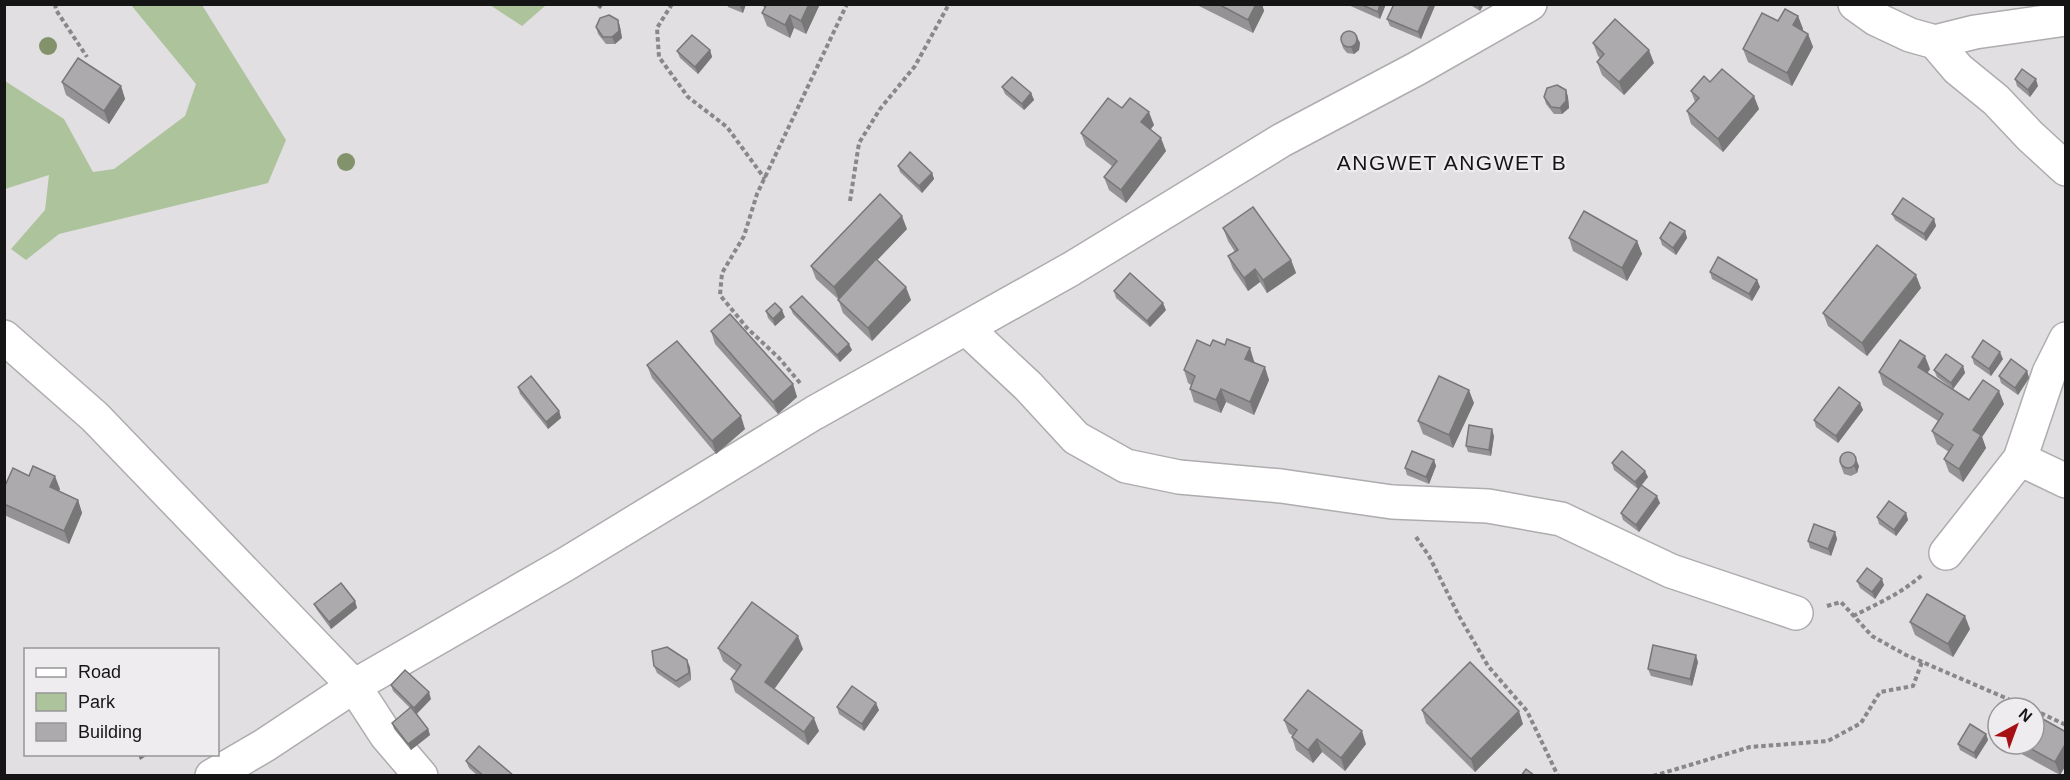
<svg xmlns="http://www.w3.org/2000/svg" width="2070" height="780" font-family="Helvetica,sans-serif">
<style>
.green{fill:#adc39b}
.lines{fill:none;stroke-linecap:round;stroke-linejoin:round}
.minor-casing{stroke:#aeacae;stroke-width:36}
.path{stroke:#888789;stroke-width:4;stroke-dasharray:4.5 3;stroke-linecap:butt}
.minor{stroke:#fff;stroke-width:33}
.tree{fill:#82936b}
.wall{fill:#949294}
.shaded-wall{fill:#787778}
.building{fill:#acaaac;stroke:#787778;stroke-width:1.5}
.labels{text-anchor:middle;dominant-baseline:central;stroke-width:4.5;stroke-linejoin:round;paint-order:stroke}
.quarter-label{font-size:21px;letter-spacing:1.5px;fill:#161516;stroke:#eeecef}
</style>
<rect width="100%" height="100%" fill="#e1dfe2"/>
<g class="green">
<path d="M 542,4 L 545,6 L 522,26 L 490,5 Z"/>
<path d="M 131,5 L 202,5 L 286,140 L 268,183 L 59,234 L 26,260 L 11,249 L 45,210 L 49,175 L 5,189 L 5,81 L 64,119 L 93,172 L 114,169 L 185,116 L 196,84 Z"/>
</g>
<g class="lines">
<g class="minor-casing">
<g id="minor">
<path d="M 1855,4 L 1876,19 L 1910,35 L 1935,42 L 1958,69 L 1996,100 L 2030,136 L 2066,169"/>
<path d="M 1935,42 L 1975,32 L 2066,19"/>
<path d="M 967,329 L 1028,386 L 1076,438 L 1126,466 L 1179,477 L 1281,486 L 1392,502 L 1488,506 L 1561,519 L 1671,571 L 1796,613"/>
<path d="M 4,337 L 95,417 L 354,686 L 386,735 L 421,776"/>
<path d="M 2020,459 L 2066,481"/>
<path d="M 1946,553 L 2020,459 L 2049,373 L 2066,339"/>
<path d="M 212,776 L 265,745 L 354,686 L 566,564 L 814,413 L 1071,269 L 1282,140 L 1416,69 L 1530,4"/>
</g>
</g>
<g class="path">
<path d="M 55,4 L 56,10 L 87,57"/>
<path d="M 672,4 L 657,28 L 659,57 L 688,97 L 727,127 L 765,179"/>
<path d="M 850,201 L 859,143 L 880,109 L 915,66 L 949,4"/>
<path d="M 800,383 L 779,358 L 747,328 L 720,295 L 722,273 L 744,236 L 757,194 L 847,4"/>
<path d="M 1416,537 L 1429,556 L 1459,616 L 1488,666 L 1527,711 L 1558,776"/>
<path d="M 1827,606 L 1841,602 L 1872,636 L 1906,655 L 2029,708"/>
<path d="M 1853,616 C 1877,604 1902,593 1922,575"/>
<path d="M 2034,710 L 2066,725"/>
<path d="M 1653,776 L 1750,747 L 1828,741 L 1861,723 L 1880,692 L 1913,686 L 1922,662"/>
</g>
<use href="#minor" class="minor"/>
</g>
<g class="tree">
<circle cx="48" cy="46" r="9"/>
<circle cx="346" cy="162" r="9"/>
</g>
<g class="wall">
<path d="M 594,4 L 604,4 L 600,9 Z"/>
<path d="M 727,4 L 746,4 L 743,13 L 728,7 Z"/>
<path d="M 760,4 L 820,4 L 806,34 L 794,28 L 790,38 L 767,26 L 762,13 L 765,8 Z"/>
<path d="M 1199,4 L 1262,4 L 1264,11 L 1253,33 L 1199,6 Z"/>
<path d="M 1346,4 L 1386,4 L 1380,19 Z"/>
<path d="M 1394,4 L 1434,4 L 1421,39 L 1390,26 L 1387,19 Z"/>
<path d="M 1469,4 L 1484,4 L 1480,11 Z"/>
<path d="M 1798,16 L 1803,29 L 1802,30 L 1808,34 L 1813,47 L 1792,86 L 1748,62 L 1743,49 L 1778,21 Z"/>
<path d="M 618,20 L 620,27 L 622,38 L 615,44 L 606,44 L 598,34 L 596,27 Z"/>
<path d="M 1357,37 L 1360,43 L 1359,50 L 1354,54 L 1347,53 L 1343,48 L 1341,41 Z"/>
<path d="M 1593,43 L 1654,63 L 1624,95 L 1602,75 L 1597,62 L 1600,58 L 1598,56 Z"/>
<path d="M 710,50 L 712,57 L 698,74 L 680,58 L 677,51 Z"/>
<path d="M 2015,79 L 2038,86 L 2030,97 L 2017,86 Z"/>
<path d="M 62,82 L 121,86 L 125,99 L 109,124 L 66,95 Z"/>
<path d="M 1710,82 L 1759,109 L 1723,152 L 1691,124 L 1687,111 L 1695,102 L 1691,91 Z"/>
<path d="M 1002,87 L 1031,93 L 1034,100 L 1024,110 L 1005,94 Z"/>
<path d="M 1566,90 L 1568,97 L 1569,108 L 1562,114 L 1554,114 L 1546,104 L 1544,97 Z"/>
<path d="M 1122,108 L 1154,125 L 1151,129 L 1166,151 L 1126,203 L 1109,190 L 1104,177 L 1112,166 L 1086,146 L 1081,133 Z"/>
<path d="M 898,166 L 932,173 L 934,179 L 922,193 L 900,172 Z"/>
<path d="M 1892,214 L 1934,219 L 1936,226 L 1926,241 L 1895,220 Z"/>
<path d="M 1223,228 L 1291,260 L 1296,273 L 1267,293 L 1260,282 L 1248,291 L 1233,269 L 1228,256 L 1235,252 L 1228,241 Z"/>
<path d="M 907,229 L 877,260 L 911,300 L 872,341 L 843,313 L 838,299 L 816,279 L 811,266 Z"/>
<path d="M 1685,231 L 1687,238 L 1676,255 L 1662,245 L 1660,238 Z"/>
<path d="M 1569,238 L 1637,241 L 1642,254 L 1627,281 L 1573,251 Z"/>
<path d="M 1710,272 L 1757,280 L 1760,287 L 1752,301 L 1712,279 Z"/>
<path d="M 1921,288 L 1867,356 L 1828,326 L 1823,313 Z"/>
<path d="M 1114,291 L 1166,310 L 1150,327 L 1116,298 Z"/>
<path d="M 790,307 L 852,350 L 840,362 L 793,314 Z"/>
<path d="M 766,311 L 785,317 L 775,326 L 768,318 Z"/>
<path d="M 711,331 L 793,384 L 797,397 L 778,414 L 715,344 Z"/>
<path d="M 1210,346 L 1254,361 L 1269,380 L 1254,415 L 1226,402 L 1221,413 L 1194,402 L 1190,389 L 1191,385 L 1188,383 L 1184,370 Z"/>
<path d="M 1972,357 L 2003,359 L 1991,376 L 1974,364 Z"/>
<path d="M 647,365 L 745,429 L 716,454 L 652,378 Z"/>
<path d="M 1963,366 L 1965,373 L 1953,389 L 1937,377 L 1934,370 Z"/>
<path d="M 1930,369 L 1927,373 L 1969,400 L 2004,404 L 1982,437 L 1986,448 L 1963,482 L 1949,472 L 1944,459 L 1949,452 L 1937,444 L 1932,431 L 1938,421 L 1883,385 L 1879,372 Z"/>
<path d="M 2027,371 L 2029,378 L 2018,395 L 2001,383 L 1999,376 Z"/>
<path d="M 518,387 L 559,411 L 561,418 L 548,429 L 520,394 Z"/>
<path d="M 1474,403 L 1453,448 L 1423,434 L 1418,421 Z"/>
<path d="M 1860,403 L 1863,410 L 1838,443 L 1816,427 L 1814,420 Z"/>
<path d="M 1494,436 L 1491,456 L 1468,452 L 1466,446 Z"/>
<path d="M 1434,460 L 1436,466 L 1429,484 L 1407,475 L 1405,468 Z"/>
<path d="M 1839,461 L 1859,466 L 1857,473 L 1851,476 L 1844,474 Z"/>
<path d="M 1612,463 L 1648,477 L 1642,485 L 1660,503 L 1639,532 L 1623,520 L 1621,513 L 1638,489 L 1614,470 Z"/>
<path d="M 4,488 L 60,489 L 59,491 L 78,500 L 82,513 L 69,544 L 4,515 Z"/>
<path d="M 1906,513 L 1908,520 L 1896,536 L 1879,524 L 1877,517 Z"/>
<path d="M 1835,532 L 1837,539 L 1831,556 L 1810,548 L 1808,541 Z"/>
<path d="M 1857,581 L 1884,585 L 1875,599 L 1860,588 Z"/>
<path d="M 355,601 L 357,608 L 331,629 L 317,610 L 314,604 Z"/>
<path d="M 1910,622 L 1970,629 L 1953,657 L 1915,635 Z"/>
<path d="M 718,648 L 803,649 L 774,689 L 819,731 L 808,745 L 735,692 L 731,679 L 736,671 L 723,661 Z"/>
<path d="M 1698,662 L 1692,686 L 1651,676 L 1648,669 Z"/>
<path d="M 654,666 L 690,667 L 691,680 L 679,688 L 657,673 Z"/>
<path d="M 391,685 L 431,699 L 417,714 L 428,729 L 430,735 L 411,750 L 394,729 L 392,723 L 410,708 L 393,691 Z"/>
<path d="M 837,707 L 879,710 L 864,731 L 839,714 Z"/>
<path d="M 1422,710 L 1523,724 L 1475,772 L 1426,723 Z"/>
<path d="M 1284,720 L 1366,744 L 1345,771 L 1322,752 L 1313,763 L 1296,750 L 1292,737 L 1293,736 L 1289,733 Z"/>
<path d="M 2066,732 L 2066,765 L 2060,775 L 2003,744 L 2034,744 Z"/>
<path d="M 1986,734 L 1988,740 L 1976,759 L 1960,750 L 1958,744 Z"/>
<path d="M 466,761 L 514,776 L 478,776 L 469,768 Z"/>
</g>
<g class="shaded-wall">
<path d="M 598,4 L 604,4 L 600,9 Z"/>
<path d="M 741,4 L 746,4 L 743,13 L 740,6 Z"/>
<path d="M 809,4 L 820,4 L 806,34 L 801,21 Z"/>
<path d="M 1256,4 L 1262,4 L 1264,11 L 1253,33 L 1248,20 Z"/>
<path d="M 1380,4 L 1386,4 L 1380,19 L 1378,12 Z"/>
<path d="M 1430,4 L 1434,4 L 1435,6 L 1421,39 L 1418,32 Z"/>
<path d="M 1478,4 L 1484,4 L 1480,11 Z"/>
<path d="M 790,15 L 794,28 L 790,38 L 785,25 Z"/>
<path d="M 1798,16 L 1803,29 L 1798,38 L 1793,25 Z"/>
<path d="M 618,20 L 620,27 L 622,38 L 615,44 L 612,37 Z"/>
<path d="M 1808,34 L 1813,47 L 1792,86 L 1787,73 Z"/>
<path d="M 1357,37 L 1360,43 L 1359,50 L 1354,54 L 1351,47 Z"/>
<path d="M 710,50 L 712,57 L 698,74 L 695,67 Z"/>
<path d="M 1649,50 L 1654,63 L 1624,95 L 1619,82 Z"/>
<path d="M 2036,79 L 2038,86 L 2030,97 L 2028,90 Z"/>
<path d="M 121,86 L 125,99 L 109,124 L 104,111 Z"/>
<path d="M 1566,90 L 1568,97 L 1569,108 L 1562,114 L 1560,108 Z"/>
<path d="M 1031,93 L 1034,100 L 1024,110 L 1022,104 Z"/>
<path d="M 1754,96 L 1759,109 L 1723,152 L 1718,139 Z"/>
<path d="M 1149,112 L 1154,125 L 1146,135 L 1141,122 Z"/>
<path d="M 1161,138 L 1166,151 L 1126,203 L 1121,190 Z"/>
<path d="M 932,173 L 934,179 L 922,193 L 919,186 Z"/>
<path d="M 902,216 L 907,229 L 839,300 L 834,287 Z"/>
<path d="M 1934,219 L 1936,226 L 1926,241 L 1924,234 Z"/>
<path d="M 1685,231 L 1687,238 L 1676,255 L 1673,248 Z"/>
<path d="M 1637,241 L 1642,254 L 1627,281 L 1622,268 Z"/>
<path d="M 1291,260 L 1296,273 L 1267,293 L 1263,280 Z"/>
<path d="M 1255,269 L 1260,282 L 1248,291 L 1244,278 Z"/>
<path d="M 1916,275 L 1921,288 L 1867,356 L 1862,343 Z"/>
<path d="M 1757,280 L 1760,287 L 1752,301 L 1749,294 Z"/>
<path d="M 906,287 L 911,300 L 872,341 L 868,328 Z"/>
<path d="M 1163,303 L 1166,310 L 1150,327 L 1147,321 Z"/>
<path d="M 782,310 L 785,317 L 775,326 L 773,319 Z"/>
<path d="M 849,344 L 852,350 L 840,362 L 837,355 Z"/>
<path d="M 1250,348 L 1254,361 L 1250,372 L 1245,359 Z"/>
<path d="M 2000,352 L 2003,359 L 1991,376 L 1989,369 Z"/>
<path d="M 1925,356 L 1930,369 L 1923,380 L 1918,367 Z"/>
<path d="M 1963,366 L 1965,373 L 1953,389 L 1951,383 Z"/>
<path d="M 1265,367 L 1269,380 L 1254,415 L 1250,402 Z"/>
<path d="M 2027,371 L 2029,378 L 2018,395 L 2015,388 Z"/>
<path d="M 793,384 L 797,397 L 778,414 L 773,402 Z"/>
<path d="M 1221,389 L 1226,402 L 1221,413 L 1216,400 Z"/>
<path d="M 1469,390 L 1474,403 L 1453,448 L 1449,435 Z"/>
<path d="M 1999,391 L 2004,404 L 1982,437 L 1986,448 L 1963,482 L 1959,469 L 1973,430 Z"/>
<path d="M 1860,403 L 1863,410 L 1838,443 L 1836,436 Z"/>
<path d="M 559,411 L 561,418 L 548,429 L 546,422 Z"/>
<path d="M 741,416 L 745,429 L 716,454 L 712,441 Z"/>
<path d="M 1492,429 L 1494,436 L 1491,456 L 1489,450 Z"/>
<path d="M 1856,459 L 1859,466 L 1857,473 L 1854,466 Z"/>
<path d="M 1434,460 L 1436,466 L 1429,484 L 1426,477 Z"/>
<path d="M 1645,471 L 1648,477 L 1638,489 L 1635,482 Z"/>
<path d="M 55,476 L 60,489 L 55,500 L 50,487 Z"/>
<path d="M 1657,496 L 1660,503 L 1639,532 L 1636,525 Z"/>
<path d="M 78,500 L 82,513 L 69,544 L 64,531 Z"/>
<path d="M 1906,513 L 1908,520 L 1896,536 L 1894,530 Z"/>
<path d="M 1835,532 L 1837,539 L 1831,556 L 1828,549 Z"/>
<path d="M 1882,579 L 1884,585 L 1875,599 L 1872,592 Z"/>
<path d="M 355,601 L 357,608 L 331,629 L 329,622 Z"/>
<path d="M 1965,616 L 1970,629 L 1953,657 L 1948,644 Z"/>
<path d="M 798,636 L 803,649 L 770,695 L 765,682 Z"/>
<path d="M 1696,655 L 1698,662 L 1692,686 L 1690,679 Z"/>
<path d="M 687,660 L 690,667 L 691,680 L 689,673 Z"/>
<path d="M 429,692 L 431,699 L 416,714 L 414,708 Z"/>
<path d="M 876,703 L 879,710 L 864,731 L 862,724 Z"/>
<path d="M 1519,711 L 1523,724 L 1475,772 L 1471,759 Z"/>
<path d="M 814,718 L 819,731 L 808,745 L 804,732 Z"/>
<path d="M 428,729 L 430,735 L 411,750 L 408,744 Z"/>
<path d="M 1362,731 L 1366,744 L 1345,771 L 1341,758 Z"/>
<path d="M 1986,734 L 1988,740 L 1976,759 L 1974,753 Z"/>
<path d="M 1317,739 L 1322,752 L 1313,763 L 1308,750 Z"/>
<path d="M 2066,743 L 2066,765 L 2060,775 L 2055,762 Z"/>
<path d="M 138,754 L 149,754 L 140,760 Z"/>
</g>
<g class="building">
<path d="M 767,4 L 809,4 L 801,21 L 790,15 L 785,25 L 762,13 Z"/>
<path d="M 1218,4 L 1256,4 L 1248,20 Z"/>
<path d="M 1360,4 L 1380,4 L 1378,12 Z"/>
<path d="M 1394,4 L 1430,4 L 1418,32 L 1387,19 Z"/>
<path d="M 1785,9 L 1798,16 L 1793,25 L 1808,34 L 1787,73 L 1743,49 L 1762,13 L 1778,21 Z"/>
<path d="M 609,15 L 618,20 L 619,31 L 612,37 L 603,37 L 596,27 L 600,18 Z"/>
<path d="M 1615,19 L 1649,50 L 1619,82 L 1597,62 L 1604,54 L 1593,43 Z"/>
<circle cx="1349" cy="39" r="8"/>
<path d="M 692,35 L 710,50 L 695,67 L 677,51 Z"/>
<path d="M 78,58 L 121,86 L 104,111 L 62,82 Z"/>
<path d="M 1722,69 L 1754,96 L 1718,139 L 1687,111 L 1699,98 L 1691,91 L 1704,76 L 1710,82 Z"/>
<path d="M 2022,69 L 2036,79 L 2028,90 L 2015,79 Z"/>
<path d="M 1012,77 L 1031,93 L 1022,104 L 1002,87 Z"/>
<path d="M 1557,85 L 1566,90 L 1566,101 L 1560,108 L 1551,107 L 1544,97 L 1547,88 Z"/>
<path d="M 1108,98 L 1122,108 L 1130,98 L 1149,112 L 1141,122 L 1161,138 L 1121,190 L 1104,177 L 1117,161 L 1081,133 Z"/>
<path d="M 910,152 L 932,173 L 919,186 L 898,166 Z"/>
<path d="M 880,194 L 902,216 L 834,287 L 811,266 Z"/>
<path d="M 1903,198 L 1934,219 L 1924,234 L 1892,214 Z"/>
<path d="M 1253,207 L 1291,260 L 1263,280 L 1255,269 L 1244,278 L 1228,256 L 1238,250 L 1223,228 Z"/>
<path d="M 1584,211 L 1637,241 L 1622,268 L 1569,238 Z"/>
<path d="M 1670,222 L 1685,231 L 1673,248 L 1660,238 Z"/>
<path d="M 1877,245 L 1916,275 L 1862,343 L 1823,313 Z"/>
<path d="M 1718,257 L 1757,280 L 1749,294 L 1710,272 Z"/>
<path d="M 876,259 L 906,287 L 868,328 L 838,300 Z"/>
<path d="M 1130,273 L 1163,303 L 1147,321 L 1114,291 Z"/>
<path d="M 802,296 L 849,344 L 837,355 L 790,307 Z"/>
<path d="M 775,303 L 782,310 L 773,319 L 766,311 Z"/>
<path d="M 730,314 L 793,384 L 773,402 L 711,331 Z"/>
<path d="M 1227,339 L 1250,348 L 1245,359 L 1265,367 L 1250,402 L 1221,389 L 1216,400 L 1190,389 L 1195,376 L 1184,370 L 1197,340 L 1210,346 L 1213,340 L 1225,345 Z"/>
<path d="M 1900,340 L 1925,356 L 1918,367 L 1969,400 L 1983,380 L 1999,391 L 1973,430 L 1981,435 L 1959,469 L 1944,459 L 1953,445 L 1932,431 L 1943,414 L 1879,372 Z"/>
<path d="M 1983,340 L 2000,352 L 1989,369 L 1972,357 Z"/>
<path d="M 677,341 L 741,416 L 712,441 L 647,365 Z"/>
<path d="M 1946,354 L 1963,366 L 1951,383 L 1934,370 Z"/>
<path d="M 2011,359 L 2027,371 L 2015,388 L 1999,376 Z"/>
<path d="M 531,376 L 559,411 L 546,422 L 518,387 Z"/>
<path d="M 1439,376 L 1469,390 L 1449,435 L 1418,421 Z"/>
<path d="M 1839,387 L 1860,403 L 1836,436 L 1814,420 Z"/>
<path d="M 1469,425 L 1492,429 L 1489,450 L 1466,446 Z"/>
<path d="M 1412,451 L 1434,460 L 1426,477 L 1405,468 Z"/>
<path d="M 1622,451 L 1645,471 L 1635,482 L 1612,463 Z"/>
<circle cx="1848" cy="460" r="8"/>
<path d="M 33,466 L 55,476 L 50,487 L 78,500 L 64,531 L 4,504 L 4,488 L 13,468 L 29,476 Z"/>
<path d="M 1641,485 L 1657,496 L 1636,525 L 1621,513 Z"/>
<path d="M 1889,501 L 1906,513 L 1894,530 L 1877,517 Z"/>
<path d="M 1814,524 L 1835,532 L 1828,549 L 1808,541 Z"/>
<path d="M 1867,568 L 1882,579 L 1872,592 L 1857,581 Z"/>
<path d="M 341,583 L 355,601 L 329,622 L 314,604 Z"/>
<path d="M 1927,594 L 1965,616 L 1948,644 L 1910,622 Z"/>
<path d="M 752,602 L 798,636 L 765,682 L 814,718 L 804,732 L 731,679 L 741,665 L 718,648 Z"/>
<path d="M 1653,645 L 1696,655 L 1690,679 L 1648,669 Z"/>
<path d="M 667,647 L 687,660 L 689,673 L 676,681 L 654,666 L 652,651 Z"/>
<path d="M 1470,662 L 1519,711 L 1471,759 L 1422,710 Z"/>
<path d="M 405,670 L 429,692 L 414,708 L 391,685 Z"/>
<path d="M 852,686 L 876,703 L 862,724 L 837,707 Z"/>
<path d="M 1308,690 L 1362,731 L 1341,758 L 1317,739 L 1308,750 L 1292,737 L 1297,730 L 1284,720 Z"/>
<path d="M 2013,703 L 2022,708 L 2010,708 Z"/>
<path d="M 411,707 L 428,729 L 408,744 L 392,723 Z"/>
<path d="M 2034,714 L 2066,732 L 2066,743 L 2055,762 L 2022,744 L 2034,744 Z"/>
<path d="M 1970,724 L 1986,734 L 1974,753 L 1958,744 Z"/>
<path d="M 479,746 L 514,776 L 484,776 L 466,761 Z"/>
<path d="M 1526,769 L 1535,776 L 1521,776 Z"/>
</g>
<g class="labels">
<g class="quarter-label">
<text x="1452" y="162">ANGWET ANGWET B</text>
</g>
</g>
<rect width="2070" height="780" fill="none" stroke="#161516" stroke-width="12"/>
<rect x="24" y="648" width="195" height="108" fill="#eeecef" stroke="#989698" stroke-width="1.5"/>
<rect x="36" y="668" width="30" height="9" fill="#ffffff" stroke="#989698" stroke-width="1.5"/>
<text x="78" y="678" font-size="18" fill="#161516">Road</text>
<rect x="36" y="693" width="30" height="18" fill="#adc39b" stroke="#989698" stroke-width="1.5"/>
<text x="78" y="708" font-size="18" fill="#161516">Park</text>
<rect x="36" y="723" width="30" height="18" fill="#acaaac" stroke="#989698" stroke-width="1.5"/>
<text x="78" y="738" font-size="18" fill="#161516">Building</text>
<g transform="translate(2016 726) rotate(41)"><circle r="28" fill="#eeecef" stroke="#989698" stroke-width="1.5"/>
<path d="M0-4.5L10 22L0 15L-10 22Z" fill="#a61014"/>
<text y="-9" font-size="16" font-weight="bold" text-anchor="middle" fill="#161516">N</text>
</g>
</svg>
